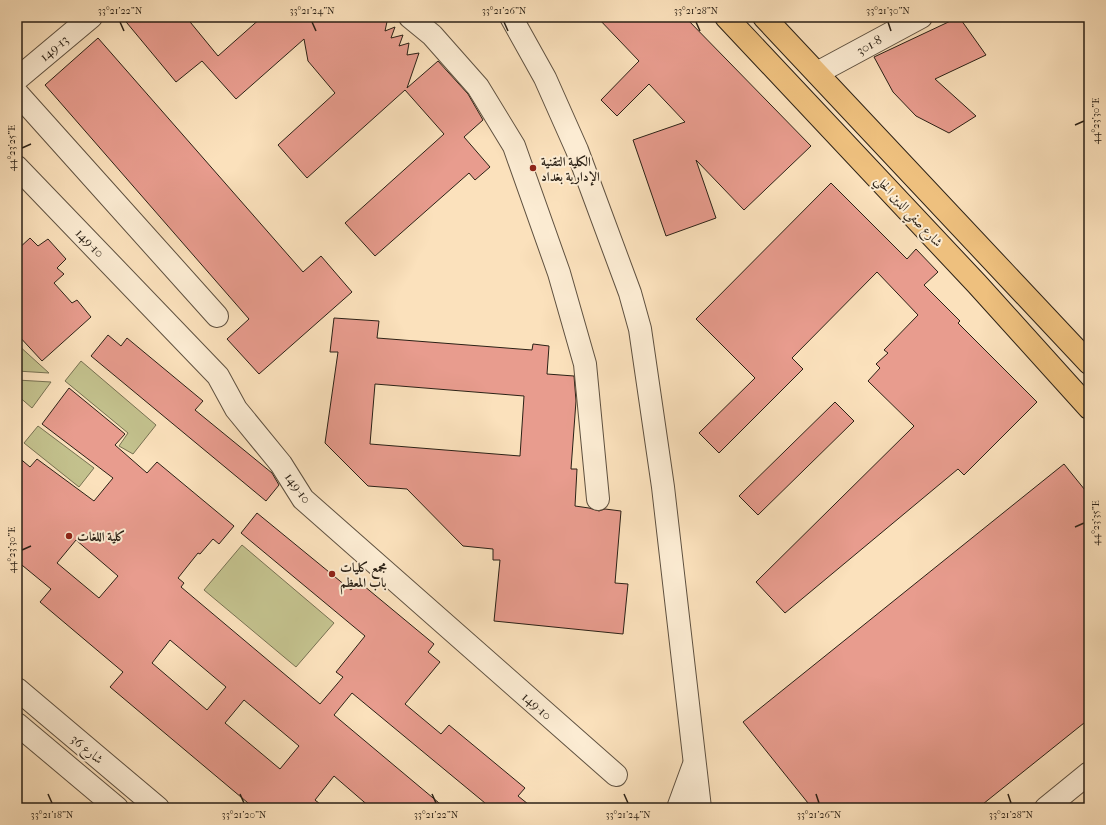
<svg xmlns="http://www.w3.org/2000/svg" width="1106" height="825" font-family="'IM FELL French Canon',Amiri,serif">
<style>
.green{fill:#c3c18d;stroke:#777152}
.building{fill:#e89c8e;stroke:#2b2116;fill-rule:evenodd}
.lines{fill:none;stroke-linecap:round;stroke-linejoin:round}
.minor-casing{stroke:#5f5140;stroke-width:24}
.major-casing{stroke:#2b2116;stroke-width:24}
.minor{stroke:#fcecd3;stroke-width:22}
.major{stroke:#eec07e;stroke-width:22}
.ticks{fill:none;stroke:#2b2116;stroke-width:1.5}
.poi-dot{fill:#8f2418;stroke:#fcecd3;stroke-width:1.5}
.labels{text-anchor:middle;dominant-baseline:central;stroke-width:4;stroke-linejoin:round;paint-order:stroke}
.street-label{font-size:13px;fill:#2b2116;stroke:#fcecd3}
.poi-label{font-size:13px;font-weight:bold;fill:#2b2116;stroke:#fcecd3;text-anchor:start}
.neatline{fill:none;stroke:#2b2116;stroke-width:1.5}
.ticks-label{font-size:10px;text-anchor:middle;fill:#2b2116}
</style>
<rect width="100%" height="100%" fill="#fbe1bc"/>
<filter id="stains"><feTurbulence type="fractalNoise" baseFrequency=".005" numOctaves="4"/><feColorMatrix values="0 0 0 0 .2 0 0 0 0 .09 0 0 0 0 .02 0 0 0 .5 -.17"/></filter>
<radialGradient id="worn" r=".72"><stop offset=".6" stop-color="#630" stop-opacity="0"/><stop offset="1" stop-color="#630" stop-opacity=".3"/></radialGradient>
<g class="green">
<path d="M 17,344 L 49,373 L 17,371 Z"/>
<path d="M 81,361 L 156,425 L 133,454 L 119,446 L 128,433 L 65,381 Z"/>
<path d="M 17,380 L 51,382 L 32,408 L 17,395 Z"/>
<path d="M 38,426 L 94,468 L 79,487 L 24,443 Z"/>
<path d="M 242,545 L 334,623 L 296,667 L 204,590 Z"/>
</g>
<g class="building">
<path d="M 122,17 L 186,17 L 218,56 L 262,17 L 388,17 L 385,31 L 395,27 L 391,38 L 403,35 L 399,46 L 409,43 L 407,55 L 419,53 L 407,88 L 438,61 L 468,94 L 483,120 L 464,137 L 490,167 L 475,180 L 469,173 L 375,256 L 345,223 L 444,134 L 405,90 L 307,178 L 278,145 L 335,93 L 308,61 L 304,39 L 236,99 L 202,61 L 176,82 Z"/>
<path d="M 597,17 L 685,17 L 811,146 L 744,210 L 696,160 L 716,218 L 666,236 L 633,140 L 685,122 L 649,84 L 617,116 L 601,100 L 639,61 Z"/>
<path d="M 959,17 L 986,55 L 935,79 L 976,116 L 949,133 L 916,116 L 893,92 L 874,57 Z"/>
<path d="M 98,38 L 303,272 L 321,256 L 352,292 L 259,374 L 227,339 L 249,319 L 45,85 Z"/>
<path d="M 831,183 L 907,259 L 916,249 L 938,272 L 924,285 L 960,321 L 958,323 L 1037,402 L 964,475 L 958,469 L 785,613 L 756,582 L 914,426 L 868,381 L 880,368 L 876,364 L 888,353 L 884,350 L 918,315 L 877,272 L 792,358 L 803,369 L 719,453 L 699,433 L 755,378 L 696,319 Z"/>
<path d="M 30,238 L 38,246 L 48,239 L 66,259 L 57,268 L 64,274 L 54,283 L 72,303 L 77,300 L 91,317 L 42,361 L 17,334 L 17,250 Z"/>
<path d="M 334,318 L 379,321 L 377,338 L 532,350 L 533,344 L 549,346 L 547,374 L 574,376 L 576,401 L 571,469 L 577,469 L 575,506 L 589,508 L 599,511 L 605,509 L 621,511 L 615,583 L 628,584 L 623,634 L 494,621 L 500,560 L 493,560 L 493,549 L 463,546 L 407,489 L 368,486 L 325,443 L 338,352 L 330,352 ZM 375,384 L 524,396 L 520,456 L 370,444 Z"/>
<path d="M 108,335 L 121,346 L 127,338 L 203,401 L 195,410 L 272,473 L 279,485 L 266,501 L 91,356 Z"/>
<path d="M 69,388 L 125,434 L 115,445 L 147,473 L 157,462 L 234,526 L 219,544 L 213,539 L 200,554 L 198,553 L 178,578 L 184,583 L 181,587 L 320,704 L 343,677 L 336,672 L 365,636 L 241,533 L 257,513 L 351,590 L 358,581 L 434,644 L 428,652 L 440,662 L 405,704 L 441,734 L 449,725 L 525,788 L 518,796 L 533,808 L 491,808 L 352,693 L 334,715 L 445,808 L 371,808 L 334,776 L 315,800 L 325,808 L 254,808 L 110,687 L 123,672 L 40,602 L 51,589 L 17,561 L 17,456 L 30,467 L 37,459 L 94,501 L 113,478 L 42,424 ZM 76,540 L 118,576 L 99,598 L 57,563 ZM 170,640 L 226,687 L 207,710 L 152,663 ZM 244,700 L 299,746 L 280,769 L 225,723 Z"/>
<path d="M 835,402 L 854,421 L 758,515 L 739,496 Z"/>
<path d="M 1064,464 L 1089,495 L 1089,719 L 978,808 L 812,808 L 743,722 Z"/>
</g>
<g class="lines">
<g class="minor-casing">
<g id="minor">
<path d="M 410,17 L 432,35 L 478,87 L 514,146 L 559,273 L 585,364 L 598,499"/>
<path d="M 511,17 L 545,78 L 577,150 L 630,293 L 640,329 L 663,487 L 700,808"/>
<path d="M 817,73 L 921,17"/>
<path d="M 17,79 L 91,17"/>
<path d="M 17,93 L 217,316"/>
<path d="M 17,167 L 218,376 L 236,409 L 281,464 L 303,499 L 616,775"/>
<path d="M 17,689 L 158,808"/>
<path d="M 17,724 L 117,808"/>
<path d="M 678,808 L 693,767"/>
<path d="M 1046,808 L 1089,773"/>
</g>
</g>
<g class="major-casing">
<g id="major">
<path d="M 726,17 L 977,284 L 1089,408"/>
<path d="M 764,17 L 1089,363"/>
</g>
</g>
<use href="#minor" class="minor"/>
<use href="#major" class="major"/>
</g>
<path class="ticks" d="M 120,22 L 124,31M 312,22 L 316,31M 504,22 L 508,31M 696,22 L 700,31M 888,22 L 891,31M 1075,125 L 1084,121M 22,148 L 31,144M 1075,527 L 1084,523M 22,550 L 31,546M 48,794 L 52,803M 240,794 L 244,803M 432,794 L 436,803M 624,794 L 628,803M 816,794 L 819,803M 1008,794 L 1011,803"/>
<g class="poi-dot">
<circle cx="533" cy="168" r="4"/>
<circle cx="69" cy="536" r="4"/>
<circle cx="332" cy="574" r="4"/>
</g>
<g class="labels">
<g class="street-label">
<text transform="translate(869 45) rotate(-29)">301-8</text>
<text transform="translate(54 48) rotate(-40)">149-13</text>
<text transform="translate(909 211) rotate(47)">شارع صفي الدين الحلي</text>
<text transform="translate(90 243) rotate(46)">149-10</text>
<text transform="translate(298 488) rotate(54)">149-10</text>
<text transform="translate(537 706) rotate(41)">149-10</text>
<text transform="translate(87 749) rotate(40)">شارع 36</text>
</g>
<g class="poi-label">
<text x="541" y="161">الكلية التقنية<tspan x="541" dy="15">الإدارية بغداد</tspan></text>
<text x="77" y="536">كلية اللغات</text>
<text x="340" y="567">مجمع كليات<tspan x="340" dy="15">باب المعظم</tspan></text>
</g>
</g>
<rect width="1106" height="825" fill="none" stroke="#fbe1bc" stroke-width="44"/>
<rect x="22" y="22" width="1062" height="781" class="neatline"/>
<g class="ticks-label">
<text x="120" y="14">33°21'22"N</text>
<text x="312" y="14">33°21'24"N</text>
<text x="504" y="14">33°21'26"N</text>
<text x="696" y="14">33°21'28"N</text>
<text x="888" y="14">33°21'30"N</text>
<text transform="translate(1095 121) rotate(-90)" y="4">44°23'30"E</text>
<text transform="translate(11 148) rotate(-90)" y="4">44°23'25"E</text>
<text transform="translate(1095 523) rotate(-90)" y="4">44°23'35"E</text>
<text transform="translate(11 550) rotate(-90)" y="4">44°23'30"E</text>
<text x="52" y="818">33°21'18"N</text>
<text x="244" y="818">33°21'20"N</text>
<text x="436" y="818">33°21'22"N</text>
<text x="628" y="818">33°21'24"N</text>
<text x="819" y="818">33°21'26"N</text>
<text x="1011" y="818">33°21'28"N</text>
</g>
<rect width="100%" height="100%" filter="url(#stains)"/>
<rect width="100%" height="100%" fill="url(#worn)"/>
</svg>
